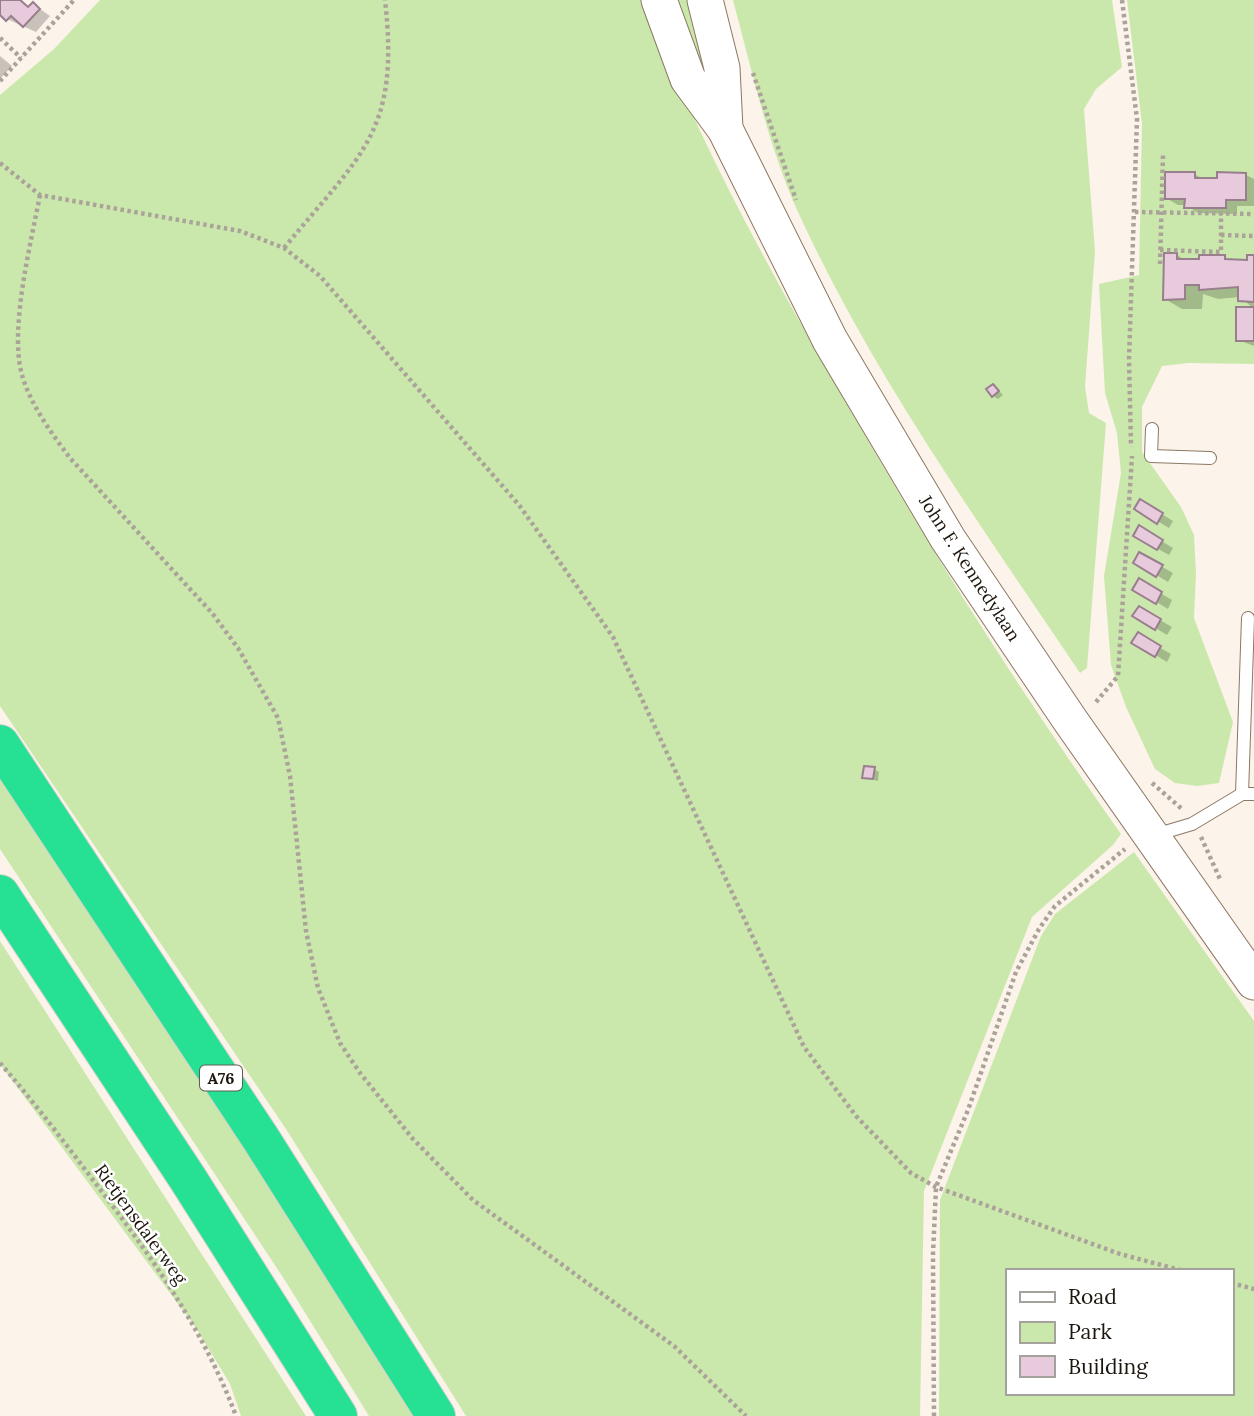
<svg xmlns="http://www.w3.org/2000/svg" width="1254" height="1416" font-family="Lora,serif">
<style>
.green{fill:#cbe8ac;fill-rule:evenodd}
.shadow{fill:#0003}
.building{fill:#e7cadb;stroke:#997e8e;stroke-width:2}
.lines{fill:none;stroke-linecap:round;stroke-linejoin:round}
.lane-casing{stroke:#8c7863;stroke-width:14}
.secondary-casing{stroke:#8c7863;stroke-width:37}
.highway-casing{stroke:#d2d0cf;stroke-width:40}
.path{stroke:#aba39a;stroke-width:4.5;stroke-dasharray:3.5 3.5;stroke-linecap:butt}
.lane{stroke:#fff;stroke-width:12}
.secondary{stroke:#fff;stroke-width:35}
.highway{stroke:#26e093;stroke-width:38}
.labels{text-anchor:middle;dominant-baseline:central;stroke-width:5;stroke-linejoin:round;paint-order:stroke}
.shield{fill:#fff;stroke:#615c56;stroke-width:2}
.shield-label{font-size:16px;font-weight:bold;fill:#1d160d}
.street-label{font-size:18px;fill:#1d160d;stroke:#fff}
</style>
<rect width="100%" height="100%" fill="#fcf3ea"/>
<g class="green">
<path d="M 100,0 L 643,0 C 699,142 771,274 848,406 C 932,553 1023,696 1121,834 L 1113,845 L 1032,917 L 924,1191 L 920,1416 L 466,1416 L 286,1129 L 0,706 L 0,95 L 54,49 Z"/>
<path d="M 672,0 L 692,0 L 716,102 Z"/>
<path d="M 733,0 L 1112,0 L 1122,67 L 1096,89 L 1084,109 L 1095,251 L 1085,387 L 1089,413 L 1106,423 L 1087,668 L 1080,673 C 980,524 873,376 798,212 C 768,145 752,71 733,0 Z"/>
<path d="M 1127,0 L 1254,0 L 1254,364 L 1188,363 L 1162,366 L 1142,407 L 1142,452 L 1181,507 L 1194,535 L 1196,573 L 1194,618 L 1233,722 L 1219,783 L 1197,786 L 1175,783 L 1155,769 L 1126,707 L 1111,665 L 1104,576 L 1121,473 L 1117,433 L 1105,393 L 1099,284 L 1139,275 L 1142,124 Z"/>
<path d="M 0,775 L 420,1416 L 369,1416 L 286,1282 L 0,849 Z"/>
<path d="M 1134,852 L 1254,1021 L 1254,1416 L 939,1416 L 940,1200 L 1041,936 L 1055,914 ZM 1007,1271 L 1231,1271 L 1231,1393 L 1007,1393 Z"/>
<path d="M 0,941 L 306,1416 L 241,1416 L 230,1384 L 196,1328 L 0,1064 Z"/>
</g>
<g class="shadow">
<path d="M 0,0 L 22,0 L 30,8 L 33,4 L 50,16 L 36,32 L 7,19 L 0,12 Z"/>
<path d="M 0,56 L 12,66 L 0,79 Z"/>
<path d="M 1194,174 L 1205,180 L 1246,175 L 1254,179 L 1254,206 L 1237,206 L 1237,214 L 1198,213 L 1186,205 L 1178,205 L 1166,198 Z"/>
<path d="M 1177,255 L 1185,260 L 1225,257 L 1232,261 L 1249,262 L 1254,256 L 1254,346 L 1238,340 L 1253,308 L 1240,297 L 1218,299 L 1203,294 L 1202,309 L 1182,309 L 1165,299 Z"/>
<path d="M 994,386 L 1003,395 L 998,399 L 993,396 Z"/>
<path d="M 1141,501 L 1173,521 L 1169,528 L 1136,508 Z"/>
<path d="M 1140,528 L 1173,548 L 1169,555 L 1135,536 Z"/>
<path d="M 1140,554 L 1173,573 L 1168,582 L 1135,562 Z"/>
<path d="M 1140,581 L 1172,600 L 1168,609 L 1135,589 Z"/>
<path d="M 1139,608 L 1172,627 L 1167,635 L 1134,615 Z"/>
<path d="M 1138,635 L 1171,654 L 1167,662 L 1134,642 Z"/>
<path d="M 874,769 L 879,772 L 878,781 L 864,777 Z"/>
</g>
<g class="building">
<path d="M 0,0 L 20,0 L 28,7 L 33,2 L 40,9 L 23,27 L 11,16 L 6,21 L 0,15 Z"/>
<path d="M 1165,172 L 1195,172 L 1195,178 L 1217,178 L 1217,172 L 1246,173 L 1246,200 L 1226,200 L 1226,208 L 1184,208 L 1185,199 L 1165,199 Z"/>
<path d="M 1164,253 L 1177,253 L 1177,259 L 1199,259 L 1199,255 L 1225,255 L 1225,259 L 1247,260 L 1247,255 L 1254,255 L 1254,302 L 1238,301 L 1238,287 L 1199,290 L 1199,285 L 1185,285 L 1185,299 L 1163,300 Z"/>
<rect x="1236" y="307" width="18" height="34"/>
<path d="M 993,384 L 999,391 L 992,397 L 986,389 Z"/>
<path d="M 1140,499 L 1163,513 L 1157,524 L 1134,509 Z"/>
<path d="M 1139,525 L 1163,540 L 1157,550 L 1133,536 Z"/>
<path d="M 1139,552 L 1163,565 L 1156,577 L 1133,563 Z"/>
<path d="M 1139,578 L 1162,592 L 1156,604 L 1132,590 Z"/>
<path d="M 1139,606 L 1161,619 L 1155,630 L 1132,616 Z"/>
<path d="M 1138,632 L 1161,646 L 1155,657 L 1131,643 Z"/>
<path d="M 864,766 L 875,767 L 873,779 L 862,778 Z"/>
</g>
<g class="lines">
<g class="lane-casing">
<g id="lane">
<path d="M 1152,429 L 1151,456 L 1210,458"/>
<path d="M 1242,794 L 1248,618"/>
<path d="M 1155,835 L 1192,824 L 1242,794 L 1254,794"/>
</g>
</g>
<g class="secondary-casing">
<g id="secondary">
<path d="M 659,0 L 688,79 L 725,129 L 830,340 L 948,539 L 1070,720 L 1254,982"/>
<path d="M 705,0 L 722,68 L 725,129"/>
</g>
</g>
<g class="highway-casing">
<g id="highway">
<path d="M 0,744 L 261,1139 L 436,1416"/>
<path d="M 0,894 L 188,1179 L 338,1416"/>
</g>
</g>
<g class="path">
<path d="M 1122,0 L 1137,119 L 1129,359 L 1131,447"/>
<path d="M 0,38 L 21,58"/>
<path d="M 753,73 L 796,200"/>
<path d="M 0,81 L 74,0"/>
<path d="M 0,163 L 40,195 L 240,231 L 284,248 L 320,276 L 519,505 L 613,637 L 804,1047 L 856,1116 L 911,1173 L 936,1187 L 1120,1254 L 1184,1271"/>
<path d="M 40,195 C 31,243 9,329 22,375 C 30,404 52,434 70,458 L 212,613 L 238,648 L 278,718 L 290,776 L 306,931 L 318,988 L 340,1043 L 360,1073 L 413,1139 L 473,1200 L 674,1346 L 746,1416"/>
<path d="M 1135,212 L 1254,214"/>
<path d="M 1221,235 L 1254,236"/>
<path d="M 284,248 C 362,153 400,132 385,0"/>
<path d="M 1160,250 L 1221,252 L 1221,214"/>
<path d="M 1160,264 L 1163,155"/>
<path d="M 1096,702 L 1118,676 L 1132,456"/>
<path d="M 1152,783 L 1182,809"/>
<path d="M 1201,837 L 1220,879"/>
<path d="M 0,1063 C 34,1102 65,1143 96,1184 C 151,1256 204,1330 236,1416"/>
<path d="M 1231,1283 L 1254,1289"/>
<path d="M 934,1416 L 933,1254 L 936,1187 L 968,1110 L 1016,972 L 1039,929 L 1055,906 L 1125,849"/>
</g>
<use href="#lane" class="lane"/>
<use href="#secondary" class="secondary"/>
<use href="#highway" class="highway"/>
</g>
<g class="labels">
<rect class="shield" x="200" y="1065.5" width="42" height="25" rx="5"/>
<g class="shield-label">
<text x="221" y="1078">A76</text>
</g>
<g class="street-label">
<text transform="translate(970 568) rotate(57)">John F. Kennedylaan</text>
<text transform="translate(141 1224) rotate(54)">Rietjensdalerweg</text>
</g>
</g>
<rect x="1006" y="1269" width="228" height="126" fill="#ffffff" stroke="#a5a29e" stroke-width="2"/>
<rect x="1020" y="1292" width="35" height="10" fill="#ffffff" stroke="#a5a29e" stroke-width="2"/>
<text x="1068" y="1304" font-size="21" fill="#1d160d">Road</text>
<rect x="1020" y="1322" width="35" height="21" fill="#cbe8ac" stroke="#a5a29e" stroke-width="2"/>
<text x="1068" y="1339" font-size="21" fill="#1d160d">Park</text>
<rect x="1020" y="1356" width="35" height="21" fill="#e7cadb" stroke="#a5a29e" stroke-width="2"/>
<text x="1068" y="1374" font-size="21" fill="#1d160d">Building</text>
</svg>
